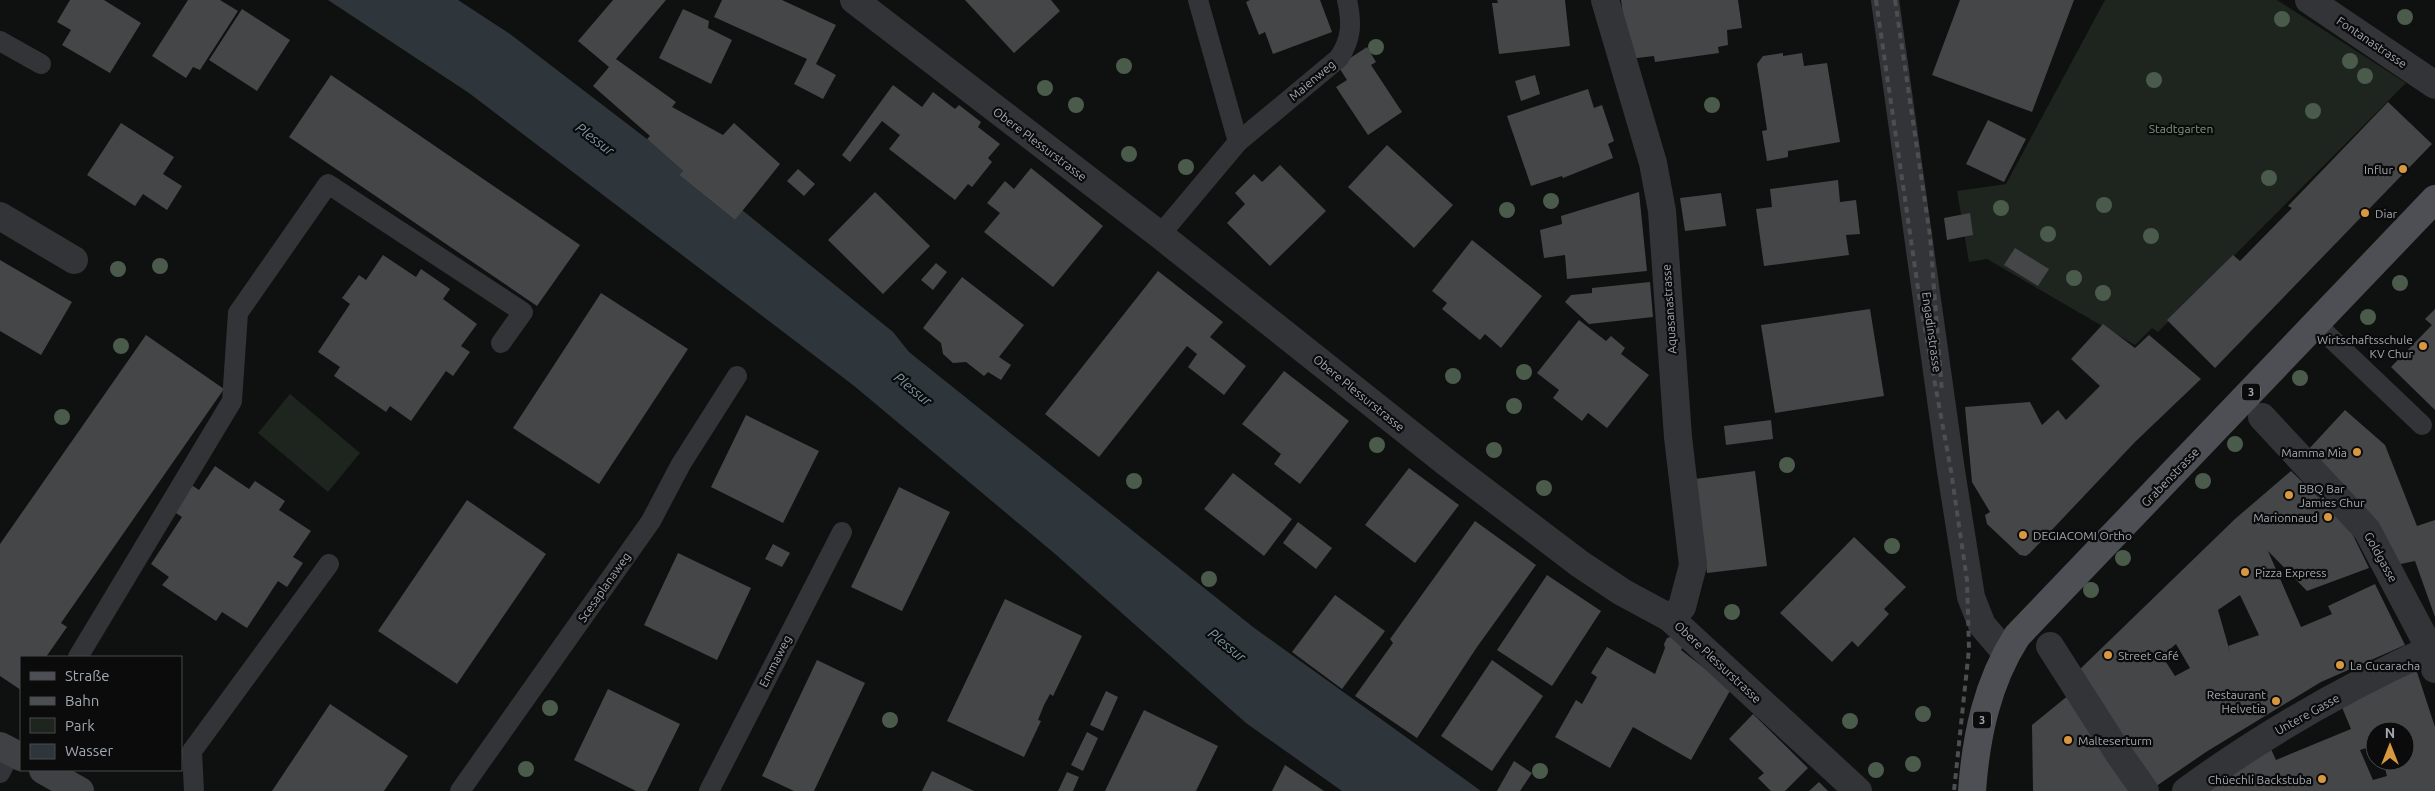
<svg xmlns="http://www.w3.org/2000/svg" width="2435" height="791" font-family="Ubuntu,sans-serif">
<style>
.green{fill:#1e251f}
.water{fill:#2f363b}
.building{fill:#444648;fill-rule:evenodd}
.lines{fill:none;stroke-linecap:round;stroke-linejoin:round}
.lane{stroke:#333437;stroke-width:20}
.street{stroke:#333437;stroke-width:28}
.secondary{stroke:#3f4145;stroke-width:28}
.primary{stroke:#4d4f54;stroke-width:28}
.rail{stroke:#4c4e52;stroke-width:4;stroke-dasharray:6 5;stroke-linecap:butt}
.tree{fill:#4b5b4b}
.poi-dot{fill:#d89840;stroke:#0b0b0b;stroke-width:2}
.labels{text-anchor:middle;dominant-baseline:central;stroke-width:4.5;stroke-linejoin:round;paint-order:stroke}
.shield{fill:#0b0b0b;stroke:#75797e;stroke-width:1}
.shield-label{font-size:11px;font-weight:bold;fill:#a2a8b0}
.street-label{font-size:12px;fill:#a2a8b0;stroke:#0b0b0b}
.park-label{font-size:12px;fill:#7c987c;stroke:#0b0b0b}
.poi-label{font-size:12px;fill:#a2a8b0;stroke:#0b0b0b;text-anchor:start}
.water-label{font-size:14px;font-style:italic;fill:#7d97a7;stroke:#0b0b0b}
</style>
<rect width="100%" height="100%" fill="#0f1010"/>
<g class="green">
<path d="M 2105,0 L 2277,0 L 2406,83 L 2162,328 L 2158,332 L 2152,328 L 2135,345 L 1987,259 L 1969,262 L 1957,191 L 2006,184 Z"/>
<path d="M 290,394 L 360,453 L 328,492 L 258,433 Z"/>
</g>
<path class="water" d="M 328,0 L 458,0 L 510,34 L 647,139 L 683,171 L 679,175 L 735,220 L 742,210 L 893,332 L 909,352 L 1253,627 L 1481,791 L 1342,791 L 1246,723 L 1054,553 L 853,385 L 469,93 Z"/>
<g class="building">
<path d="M 70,0 L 104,0 L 141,23 L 110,73 L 62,45 L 71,30 L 57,22 Z"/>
<path d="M 188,0 L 220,0 L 238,11 L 200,70 L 193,67 L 186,78 L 152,56 Z"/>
<path d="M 613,0 L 666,0 L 616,59 L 676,102 L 672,107 L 723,135 L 734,123 L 780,164 L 735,220 L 679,175 L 683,171 L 647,139 L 650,136 L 593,86 L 609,67 L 578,41 Z"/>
<path d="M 722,0 L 782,0 L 836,25 L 816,64 L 836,75 L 823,99 L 794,84 L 807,59 L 714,17 Z"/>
<path d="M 965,0 L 1051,0 L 1060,11 L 1014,53 Z"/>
<path d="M 1250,0 L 1320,0 L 1332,32 L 1273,54 L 1265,32 L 1259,35 L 1246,2 Z"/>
<path d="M 1497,0 L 1565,0 L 1570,46 L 1499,54 L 1492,3 L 1498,3 Z"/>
<path d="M 1621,0 L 1738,0 L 1742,28 L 1727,30 L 1728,45 L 1718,47 L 1719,53 L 1655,62 L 1654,56 L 1629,59 Z"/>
<path d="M 1960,0 L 2074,0 L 2032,112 L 1932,75 Z"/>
<path d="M 242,9 L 290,40 L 257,91 L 209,60 Z"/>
<path d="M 683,9 L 709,21 L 708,28 L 732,40 L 711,84 L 659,58 Z"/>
<path d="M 1367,47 L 1376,62 L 1371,65 L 1402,112 L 1368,135 L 1336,87 L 1347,80 L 1338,66 Z"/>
<path d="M 1783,53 L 1783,56 L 1802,53 L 1804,66 L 1827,63 L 1840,142 L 1788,151 L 1788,157 L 1767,161 L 1762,131 L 1767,130 L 1757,64 L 1763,56 Z"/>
<path d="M 331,75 L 580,245 L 537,306 L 289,137 Z"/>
<path d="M 1535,75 L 1540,94 L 1521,101 L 1515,81 Z"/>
<path d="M 893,85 L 922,107 L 933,92 L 955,109 L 959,105 L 981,122 L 978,127 L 1000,144 L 988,158 L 992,162 L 972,187 L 968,184 L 955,200 L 889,149 L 900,135 L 882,121 L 850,162 L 842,155 Z"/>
<path d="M 1588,89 L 1594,108 L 1602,105 L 1614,141 L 1608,144 L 1613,158 L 1563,178 L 1562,176 L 1531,186 L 1507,116 Z"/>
<path d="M 2388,102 L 2432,144 L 2215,368 L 2167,320 L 2233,255 L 2240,261 L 2292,208 L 2288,206 Z"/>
<path d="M 1988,120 L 2026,139 L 2004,182 L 1966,164 Z"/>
<path d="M 121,123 L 174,157 L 163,174 L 182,186 L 167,210 L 143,194 L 135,206 L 87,175 Z"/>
<path d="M 1387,145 L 1453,205 L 1414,248 L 1348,187 Z"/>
<path d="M 1280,165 L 1326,211 L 1270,266 L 1227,223 L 1245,204 L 1235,193 L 1254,174 L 1262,182 Z"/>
<path d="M 1031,168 L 1103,226 L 1053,287 L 984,232 L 1000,213 L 987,203 L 1005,181 L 1014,189 Z"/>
<path d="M 798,169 L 815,184 L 804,196 L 787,181 Z"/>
<path d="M 1838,180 L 1840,202 L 1856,200 L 1860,234 L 1846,235 L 1849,255 L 1764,266 L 1756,209 L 1772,207 L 1770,189 Z"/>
<path d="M 875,192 L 930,246 L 883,294 L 828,240 Z"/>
<path d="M 1639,192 L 1647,271 L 1567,279 L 1565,255 L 1544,258 L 1540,230 L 1562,224 L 1561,216 Z"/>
<path d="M 1721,193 L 1726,226 L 1685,231 L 1680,198 Z"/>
<path d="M 1970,213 L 1973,235 L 1947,240 L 1944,218 Z"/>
<path d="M 1472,240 L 1542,296 L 1501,348 L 1485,334 L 1480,340 L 1442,309 L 1447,303 L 1432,291 Z"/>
<path d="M 2015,248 L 2049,269 L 2038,286 L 2004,265 Z"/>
<path d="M 383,255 L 416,277 L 421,269 L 450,289 L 443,299 L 477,324 L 461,346 L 470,352 L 453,376 L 446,371 L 411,421 L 390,406 L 386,412 L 334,376 L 340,367 L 318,352 L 350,304 L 342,298 L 359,275 L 366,280 Z"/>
<path d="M 0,260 L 72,302 L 41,355 L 0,331 Z"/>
<path d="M 936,263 L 947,272 L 933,290 L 921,280 Z"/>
<path d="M 1158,271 L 1223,322 L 1210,337 L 1246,366 L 1224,395 L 1188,367 L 1197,354 L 1187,346 L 1099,457 L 1045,414 Z"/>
<path d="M 962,277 L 1024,325 L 999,357 L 1011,365 L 1001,380 L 988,372 L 984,376 L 966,362 L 953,363 L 943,354 L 941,343 L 923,328 Z"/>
<path d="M 1650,282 L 1653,317 L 1589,324 L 1565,302 L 1571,295 L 1592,293 L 1592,288 Z"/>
<path d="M 601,293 L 688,349 L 599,484 L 513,428 Z"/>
<path d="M 1870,309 L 1884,396 L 1775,413 L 1761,325 Z"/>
<path d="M 2435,309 L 2435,410 L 2391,367 L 2432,325 L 2425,319 Z"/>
<path d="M 1579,320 L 1606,341 L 1611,336 L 1625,348 L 1621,354 L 1649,375 L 1607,428 L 1588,413 L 1582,421 L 1553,398 L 1559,390 L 1537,373 Z"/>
<path d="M 2103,324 L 2135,348 L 2149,335 L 2201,379 L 2135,442 L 2030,553 L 2026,556 L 2020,555 L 1987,524 L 1985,515 L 1990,512 L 1972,482 L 1965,407 L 2030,402 L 2042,425 L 2058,410 L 2066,420 L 2100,386 L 2071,359 Z"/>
<path d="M 146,335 L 224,389 L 61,623 L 67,627 L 46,657 L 21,657 L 21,690 L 0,676 L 0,544 Z"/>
<path d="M 1284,371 L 1349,421 L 1300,484 L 1274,464 L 1281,454 L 1242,424 Z"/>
<path d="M 2345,410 L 2385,445 L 2417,526 L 2435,520 L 2435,617 L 2415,561 L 2391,566 L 2307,451 Z"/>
<path d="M 746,415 L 819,451 L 783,523 L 711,487 Z"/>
<path d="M 1771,420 L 1773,439 L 1726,445 L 1724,426 Z"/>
<path d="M 215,466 L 249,489 L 255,481 L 285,501 L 279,510 L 311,531 L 293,557 L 303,563 L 287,587 L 278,581 L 247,628 L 222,612 L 216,621 L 162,585 L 169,577 L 151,564 L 182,517 L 173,511 L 190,484 L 199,490 Z"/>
<path d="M 1409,468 L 1459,505 L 1415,563 L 1365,525 Z"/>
<path d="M 1755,471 L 1767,566 L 1707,573 L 1695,479 Z"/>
<path d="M 2291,471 L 2349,527 L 2369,568 L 2307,591 L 2268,551 L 2301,627 L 2332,614 L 2328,606 L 2375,584 L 2405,645 L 2321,682 L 2206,752 L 2152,789 L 2077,672 L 2235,519 ZM 2240,595 L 2259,635 L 2228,646 L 2230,652 L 2218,610 ZM 2176,644 L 2190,668 L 2175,676 L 2162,656 Z"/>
<path d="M 1233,473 L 1292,519 L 1264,556 L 1204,509 Z"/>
<path d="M 899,487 L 950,512 L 902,611 L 851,587 Z"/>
<path d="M 467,500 L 546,554 L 457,684 L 378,631 Z"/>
<path d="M 1475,521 L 1536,565 L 1477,647 L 1417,738 L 1355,696 L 1393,643 L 1390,639 Z"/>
<path d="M 1298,522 L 1332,548 L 1316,569 L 1283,543 Z"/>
<path d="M 1854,537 L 1906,587 L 1884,609 L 1889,614 L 1858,647 L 1852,641 L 1832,662 L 1780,613 Z"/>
<path d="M 773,544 L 790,553 L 782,567 L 765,559 Z"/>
<path d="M 678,553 L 751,588 L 717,660 L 644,625 Z"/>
<path d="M 1547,575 L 1601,611 L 1552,686 L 1497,650 Z"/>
<path d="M 1335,595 L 1385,631 L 1342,689 L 1292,652 Z"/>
<path d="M 1005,599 L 1082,636 L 1053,696 L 1050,694 L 1044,705 L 1038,720 L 1041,721 L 1024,757 L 947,721 Z"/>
<path d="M 1674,636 L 1684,644 L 1681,650 L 1731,689 L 1691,760 L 1633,727 L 1610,768 L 1555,737 L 1576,700 L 1582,704 L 1597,677 L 1591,673 L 1607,647 L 1655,674 L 1665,648 L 1664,644 L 1667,638 Z"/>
<path d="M 817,660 L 865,683 L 814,791 L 794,791 L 762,776 Z"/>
<path d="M 1492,660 L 1543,696 L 1492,771 L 1441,736 Z"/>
<path d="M 2416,669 L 2435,727 L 2435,791 L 2204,791 L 2270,747 L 2276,760 L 2351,729 L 2341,705 ZM 2375,731 L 2405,731 L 2405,761 L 2383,761 L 2387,776 L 2373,780 L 2360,750 L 2375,745 Z"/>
<path d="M 608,689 L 680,724 L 647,791 L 636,791 L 574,760 Z"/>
<path d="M 2075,690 L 2138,791 L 2033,791 L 2032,725 Z"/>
<path d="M 1106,691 L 1118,697 L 1103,731 L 1090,725 Z"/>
<path d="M 330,704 L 408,756 L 384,791 L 272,791 Z"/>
<path d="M 1144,710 L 1218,746 L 1196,791 L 1105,791 Z"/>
<path d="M 1753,714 L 1808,768 L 1785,791 L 1771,791 L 1758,778 L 1764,773 L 1729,739 Z"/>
<path d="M 1087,732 L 1098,738 L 1083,771 L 1071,765 Z"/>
<path d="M 1514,761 L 1532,773 L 1520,791 L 1497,791 Z"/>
<path d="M 1285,765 L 1324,791 L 1272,791 Z"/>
<path d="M 932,771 L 974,791 L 922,791 Z"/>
<path d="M 1067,772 L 1079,777 L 1073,791 L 1058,791 Z"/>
<path d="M 1819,782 L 1828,791 L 1809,791 Z"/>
</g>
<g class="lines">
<g class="lane">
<path d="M 0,41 L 41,64"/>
<path d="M 1238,142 L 1339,58 C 1352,38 1352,23 1347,0"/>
<path d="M 1160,235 L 1238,142 L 1198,0"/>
<path d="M 2316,324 L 2422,425"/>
<path d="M 78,657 L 232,401 L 238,313 L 328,184 L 523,312 L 501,343"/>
<path d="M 0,773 L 11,752"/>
<path d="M 194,791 L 192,751 L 329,564"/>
<path d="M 460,791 L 651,521 L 681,464 L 737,376"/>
<path d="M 709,791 L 842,532"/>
</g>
<g class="street">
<path d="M 854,0 L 1160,235 L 1447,463 L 1580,564 L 1622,592 L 1670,618 L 1858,791"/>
<path d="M 1605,0 L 1653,163 L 1662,211 L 1678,437 L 1693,565 L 1682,607 L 1670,618"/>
<path d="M 1885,0 L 1951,471 L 1971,597 L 1982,625 L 2006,653"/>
<path d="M 2309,0 L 2435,85"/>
<path d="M 0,216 L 74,260"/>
<path d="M 2262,417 L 2367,530 L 2430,649 L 2435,669"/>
<path d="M 2050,646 L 2119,754 L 2145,791"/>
<path d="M 2186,791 C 2263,735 2348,686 2435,647"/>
</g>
<g class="secondary">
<path d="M 0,746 L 21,757"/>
<path d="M 43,770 L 80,791"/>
</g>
<path class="primary" d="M 1972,791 C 1976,736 1987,683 2017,636 L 2435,199"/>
<g class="rail">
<path d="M 1876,0 L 1920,302 L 1951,471 L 1967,580 L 1969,649 L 1954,791"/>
<path d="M 1895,0 L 1930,236 L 1942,392"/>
</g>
</g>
<g class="tree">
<circle cx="2405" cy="17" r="8"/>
<circle cx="2282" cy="19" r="8"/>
<circle cx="1376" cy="47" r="8"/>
<circle cx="2350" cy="61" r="8"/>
<circle cx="1124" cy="66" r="8"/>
<circle cx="2365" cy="76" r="8"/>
<circle cx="2154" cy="80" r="8"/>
<circle cx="1045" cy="88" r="8"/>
<circle cx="1076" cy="105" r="8"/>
<circle cx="1712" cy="105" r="8"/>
<circle cx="2313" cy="111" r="8"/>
<circle cx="1129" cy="154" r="8"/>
<circle cx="1186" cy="167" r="8"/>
<circle cx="2269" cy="178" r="8"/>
<circle cx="1551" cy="201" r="8"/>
<circle cx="2104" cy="205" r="8"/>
<circle cx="2001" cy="208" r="8"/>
<circle cx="1507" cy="210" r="8"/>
<circle cx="2048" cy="234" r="8"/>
<circle cx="2151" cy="236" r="8"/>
<circle cx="160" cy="266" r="8"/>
<circle cx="118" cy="269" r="8"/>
<circle cx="2074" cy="278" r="8"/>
<circle cx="2400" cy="283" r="8"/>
<circle cx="2103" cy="293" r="8"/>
<circle cx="2368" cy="317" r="8"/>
<circle cx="121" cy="346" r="8"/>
<circle cx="1524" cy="372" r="8"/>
<circle cx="1453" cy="376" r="8"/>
<circle cx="2300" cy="378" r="8"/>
<circle cx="1514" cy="406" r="8"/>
<circle cx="62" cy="417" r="8"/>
<circle cx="2235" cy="444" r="8"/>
<circle cx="1377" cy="445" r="8"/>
<circle cx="1494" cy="450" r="8"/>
<circle cx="1787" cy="465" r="8"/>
<circle cx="1134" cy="481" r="8"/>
<circle cx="2203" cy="481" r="8"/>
<circle cx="1544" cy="488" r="8"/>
<circle cx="1892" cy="546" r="8"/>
<circle cx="2123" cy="558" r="8"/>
<circle cx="1209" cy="579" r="8"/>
<circle cx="2091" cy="590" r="8"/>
<circle cx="1732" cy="612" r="8"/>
<circle cx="550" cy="708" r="8"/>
<circle cx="1923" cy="714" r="8"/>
<circle cx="890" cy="720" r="8"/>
<circle cx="1850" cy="721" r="8"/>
<circle cx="1913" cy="764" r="8"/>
<circle cx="526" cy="769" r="8"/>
<circle cx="1876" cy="770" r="8"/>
<circle cx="1540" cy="771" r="8"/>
</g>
<g class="poi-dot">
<circle cx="2403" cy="169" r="5"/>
<circle cx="2365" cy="213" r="5"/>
<circle cx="2423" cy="346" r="5"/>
<circle cx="2357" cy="452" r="5"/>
<circle cx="2289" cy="495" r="5"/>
<circle cx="2328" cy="517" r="5"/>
<circle cx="2023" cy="535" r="5"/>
<circle cx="2245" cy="572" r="5"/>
<circle cx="2108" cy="655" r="5"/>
<circle cx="2340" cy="665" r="5"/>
<circle cx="2276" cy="701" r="5"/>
<circle cx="2068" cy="740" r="5"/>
<circle cx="2322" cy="779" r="5"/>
</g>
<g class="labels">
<g class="shield">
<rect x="2242" y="383.5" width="18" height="17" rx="4"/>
<rect x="1973" y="711.5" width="18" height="17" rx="4"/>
</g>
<g class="shield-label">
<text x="2251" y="392">3</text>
<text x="1982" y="720">3</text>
</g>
<g class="street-label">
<text transform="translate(2372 42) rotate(34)">Fontanastrasse</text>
<text transform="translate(1312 80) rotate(-40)">Maienweg</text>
<text transform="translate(1040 144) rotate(37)">Obere Plessurstrasse</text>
<text transform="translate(1669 309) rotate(-94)">Aquasanastrasse</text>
<text transform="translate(1932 332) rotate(82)">Engadinstrasse</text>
<text transform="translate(1359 393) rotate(39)">Obere Plessurstrasse</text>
<text transform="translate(2170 477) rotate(-46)">Grabenstrasse</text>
<text transform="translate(2381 557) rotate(61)">Goldgasse</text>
<text transform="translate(604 587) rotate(-55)">Scesaplanaweg</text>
<text transform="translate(775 661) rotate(-63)">Emmaweg</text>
<text transform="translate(1718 662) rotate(43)">Obere Plessurstrasse</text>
<text transform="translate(2307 714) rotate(-29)">Untere Gasse</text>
</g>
<g class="park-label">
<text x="2181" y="128">Stadtgarten</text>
</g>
<g class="poi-label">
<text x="2393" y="169" text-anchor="end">Influr</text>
<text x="2375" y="213">Diar</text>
<text x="2413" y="339" text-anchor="end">Wirtschaftsschule<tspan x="2413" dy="14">KV Chur</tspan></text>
<text x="2347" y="452" text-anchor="end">Mamma Mia</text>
<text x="2299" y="488">BBQ Bar<tspan x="2299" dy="14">Jamies Chur</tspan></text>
<text x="2318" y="517" text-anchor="end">Marionnaud</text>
<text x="2033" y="535">DEGIACOMI Ortho</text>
<text x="2255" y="572">Pizza Express</text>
<text x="2118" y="655">Street Café</text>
<text x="2350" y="665">La Cucaracha</text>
<text x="2266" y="694" text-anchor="end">Restaurant<tspan x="2266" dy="14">Helvetia</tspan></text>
<text x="2078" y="740">Malteserturm</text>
<text x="2312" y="779" text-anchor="end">Chüechli Backstuba</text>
</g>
<g class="water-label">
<text transform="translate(595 139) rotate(37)">Plessur</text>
<text transform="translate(913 389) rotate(39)">Plessur</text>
<text transform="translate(1227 645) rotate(39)">Plessur</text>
</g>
</g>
<rect x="20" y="656" width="162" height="115" fill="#0b0b0b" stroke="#474a4d"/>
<rect x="30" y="672" width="25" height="8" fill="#4d4f54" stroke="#474a4d"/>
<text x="65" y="681" font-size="15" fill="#a2a8b0">Straße</text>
<rect x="30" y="697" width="25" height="8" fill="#4c4e52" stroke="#474a4d"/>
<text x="65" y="706" font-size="15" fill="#a2a8b0">Bahn</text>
<rect x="30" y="718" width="25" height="15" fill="#1e251f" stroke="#474a4d"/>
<text x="65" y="731" font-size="15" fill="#a2a8b0">Park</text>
<rect x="30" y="744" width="25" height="15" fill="#2f363b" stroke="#474a4d"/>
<text x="65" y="756" font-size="15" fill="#a2a8b0">Wasser</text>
<g transform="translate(2390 746)"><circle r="24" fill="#0b0b0b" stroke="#474a4d"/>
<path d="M0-4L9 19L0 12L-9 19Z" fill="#d89840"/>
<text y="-8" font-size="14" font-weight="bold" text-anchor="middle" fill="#a2a8b0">N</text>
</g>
</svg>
